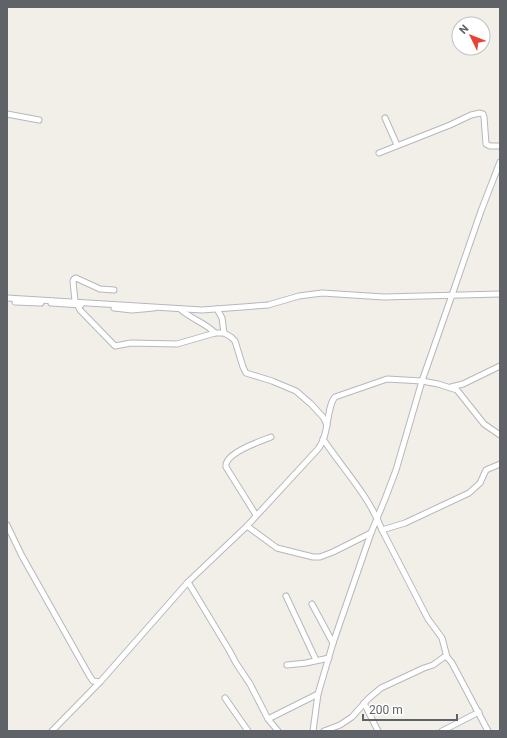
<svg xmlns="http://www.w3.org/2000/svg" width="507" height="738" font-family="Roboto,sans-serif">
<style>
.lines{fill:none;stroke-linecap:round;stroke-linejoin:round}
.minor-casing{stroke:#b5b8bc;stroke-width:7}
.minor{stroke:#fff;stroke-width:5}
</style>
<rect width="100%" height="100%" fill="#f1efe8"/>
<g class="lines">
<g class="minor-casing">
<g id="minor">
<path d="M 7,114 L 39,120"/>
<path d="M 385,118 L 397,145"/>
<path d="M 379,153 L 450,125 L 471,115 L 480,113 L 483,114 L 484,117 L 486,144 L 490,146 L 500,146"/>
<path d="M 7,298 L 202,310 L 268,305 L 299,296 L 322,293 L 384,297 L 500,294"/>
<path d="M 75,301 L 73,281 L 74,279 L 76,278 L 100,289 L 114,290"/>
<path d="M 15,302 L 41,303"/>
<path d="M 51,303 L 81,305"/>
<path d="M 77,304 L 80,310 L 115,346 L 131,343 L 177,344 L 215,333 L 224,333 L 231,337 L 235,341 L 243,367 L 246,373 L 272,381 L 296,391 L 311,404 L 323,417 L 327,425"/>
<path d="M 114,308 L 132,310 L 154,308"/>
<path d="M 180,309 C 191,319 206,323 215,333"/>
<path d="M 217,309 L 222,318 L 224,333"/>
<path d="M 451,387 L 463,384 L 500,366"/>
<path d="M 323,439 C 343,469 369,496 382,530 L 428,619 L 442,638 L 447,657"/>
<path d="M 256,515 L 226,467 C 224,453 261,441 271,437"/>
<path d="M 7,525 L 22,556 L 89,675 L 93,681 L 100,682"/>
<path d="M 247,526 L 277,548 L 313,557 L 320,557 L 333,552 L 371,533"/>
<path d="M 382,530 L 405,523 L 469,493 L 480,483 L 486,470 L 500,464"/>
<path d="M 188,582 L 229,650 L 236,663 L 250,684 L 268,719 L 278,731"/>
<path d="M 286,596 L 316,660"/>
<path d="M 312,604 L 333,643"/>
<path d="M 287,665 L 306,663 L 329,658"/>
<path d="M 225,698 L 248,731"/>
<path d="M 364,703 L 378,731"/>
<path d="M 268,719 L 318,694"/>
<path d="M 52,731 L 100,682 L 188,582 L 247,526 L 318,449 C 330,434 326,407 335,397 L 387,379 L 422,381 L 438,384 L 457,390 L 484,424 L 500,435"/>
<path d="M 313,731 L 318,694 L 333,643 L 371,533 L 385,499 L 396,470 L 422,381 L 452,295 L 481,211 L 500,162"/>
<path d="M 324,731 L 340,725 L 352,717 L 368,699 L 381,688 L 424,668 L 433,665 L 444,657 L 447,657 L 452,663 L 488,731"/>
<path d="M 442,731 L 479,712"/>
</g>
</g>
<use href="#minor" class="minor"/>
</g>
<rect width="507" height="738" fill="none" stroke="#5f6368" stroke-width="16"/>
<g transform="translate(471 36) rotate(313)"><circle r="19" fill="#ffffff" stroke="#bfc1c3"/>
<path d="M0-3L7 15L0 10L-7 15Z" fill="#ea4335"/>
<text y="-6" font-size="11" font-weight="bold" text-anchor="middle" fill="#5f6368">N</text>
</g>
<path d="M363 714v6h94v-6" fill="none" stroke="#5f6368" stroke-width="2"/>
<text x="369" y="714" font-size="12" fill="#5f6368" stroke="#ffffff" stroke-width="3" paint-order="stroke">200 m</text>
</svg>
